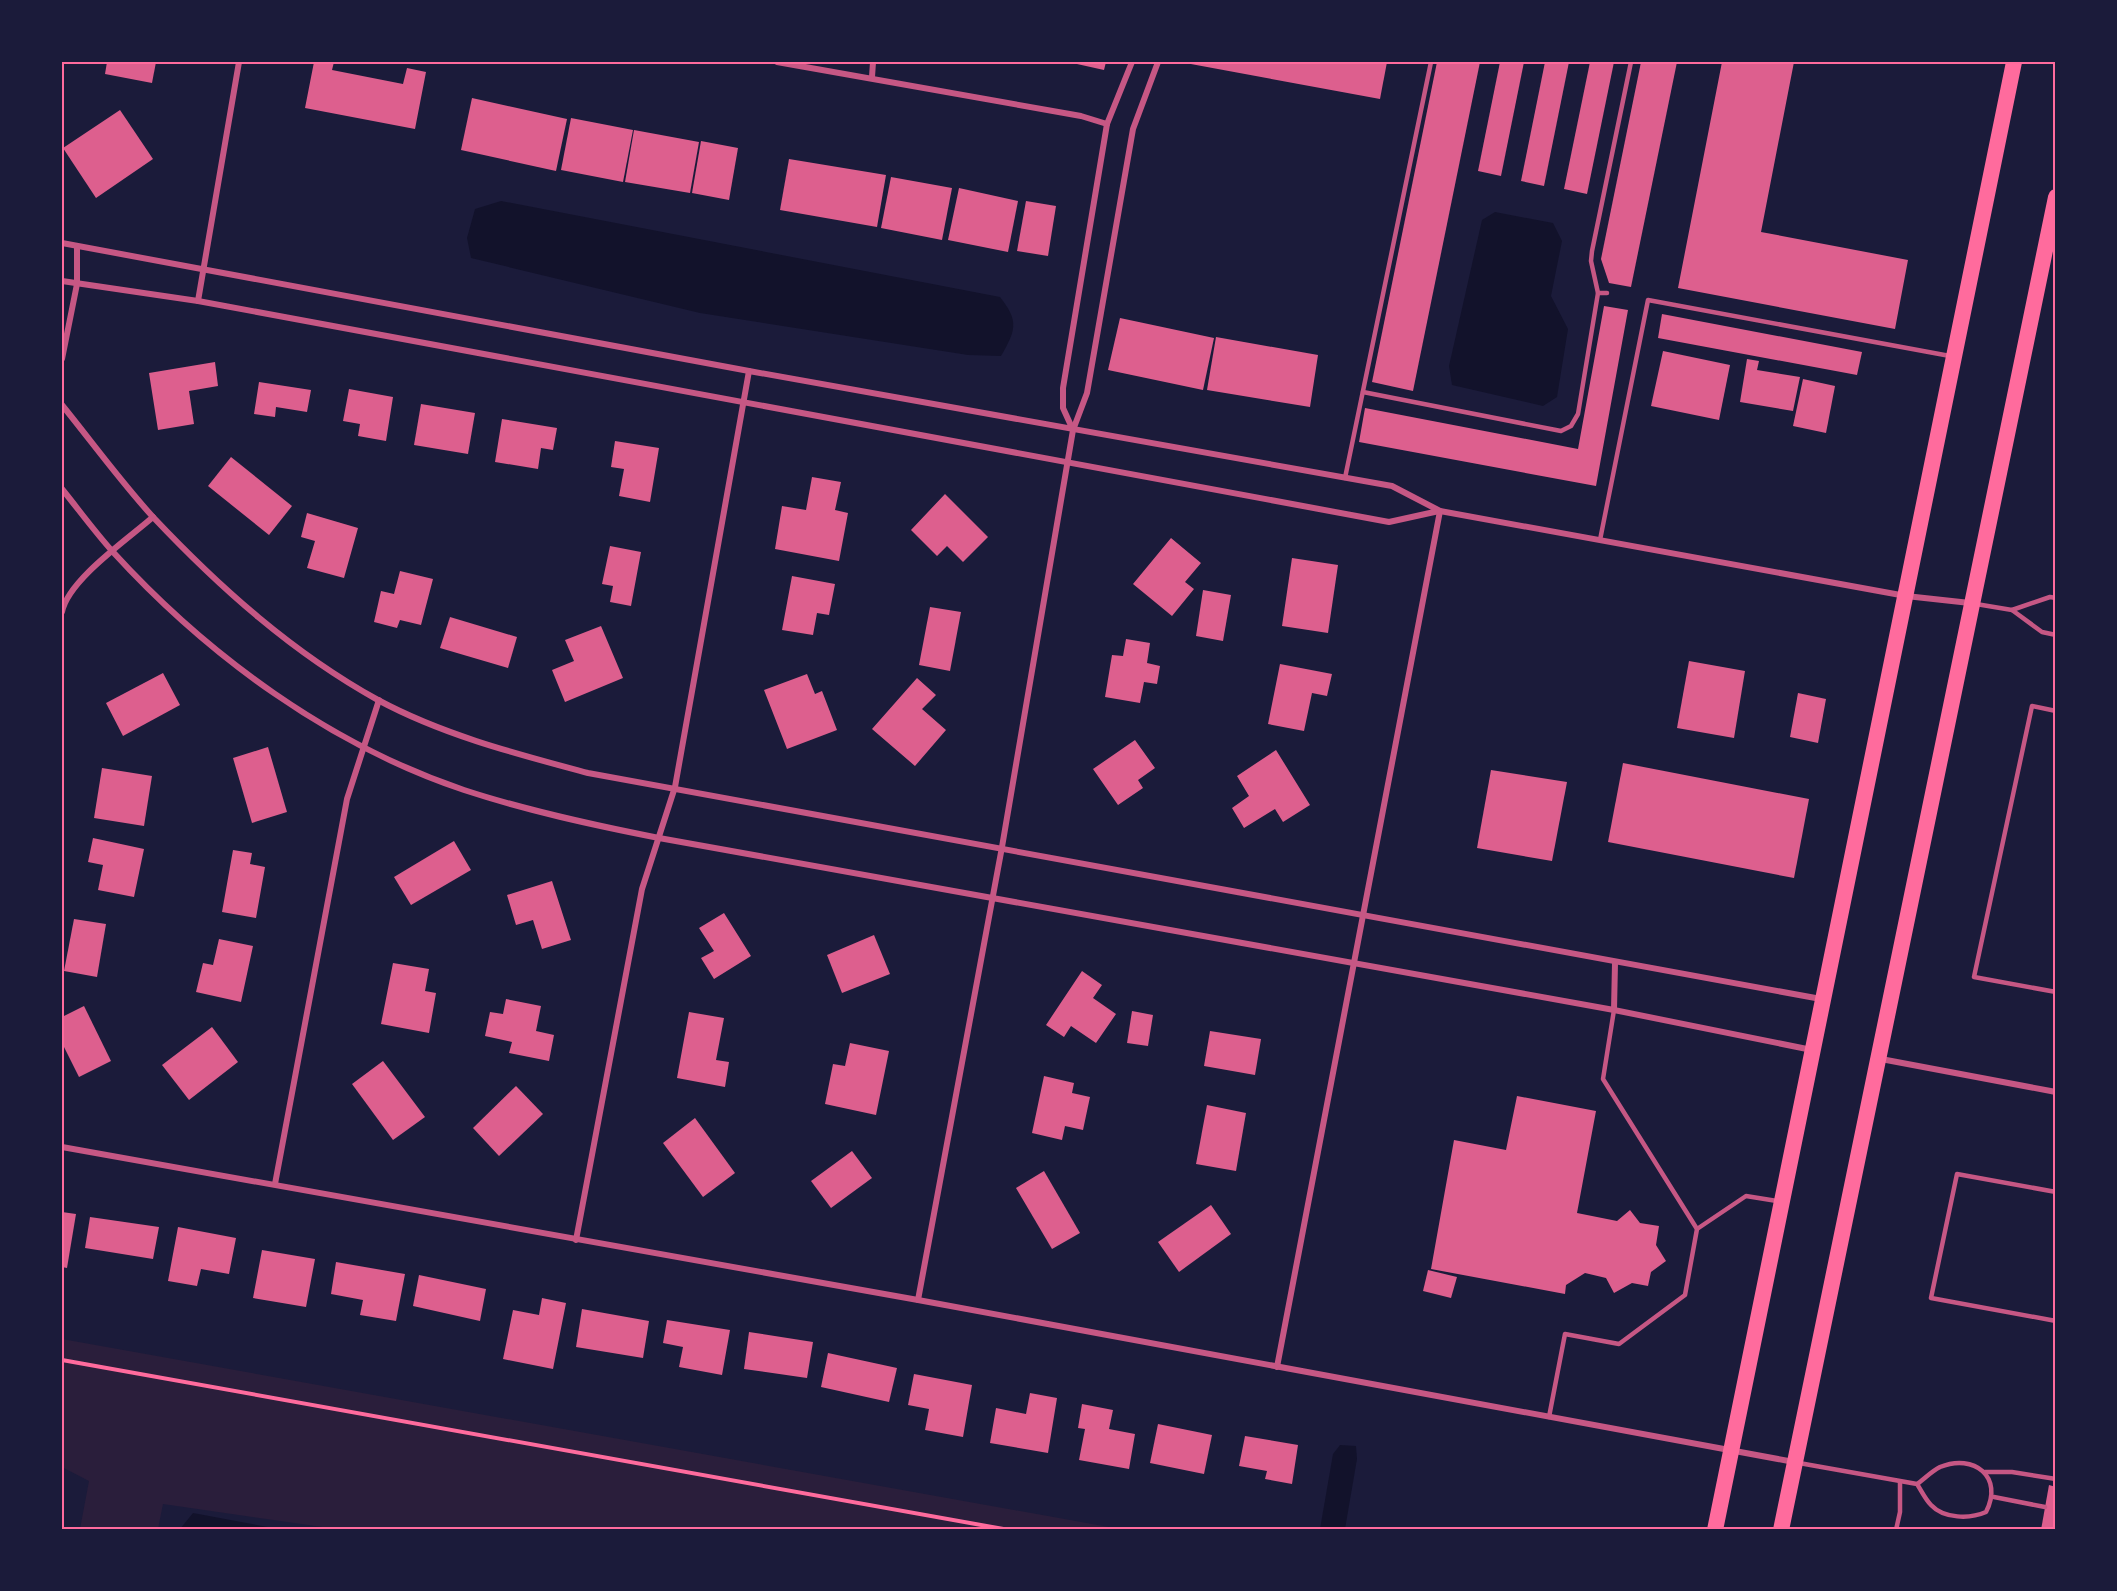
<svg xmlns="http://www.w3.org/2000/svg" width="2117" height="1591" font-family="'DejaVu Sans',sans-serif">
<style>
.green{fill:#2a1e3b}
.water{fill:#12122b}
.building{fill:#dd5f8e}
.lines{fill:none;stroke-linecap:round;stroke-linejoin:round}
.path{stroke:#ff6b9d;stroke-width:4}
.service{stroke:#c65784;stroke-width:4.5}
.minor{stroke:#c65784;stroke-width:6}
.trunk{stroke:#ff6b9d;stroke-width:16}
.neatline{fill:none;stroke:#ff6b9d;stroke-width:2}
</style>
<rect width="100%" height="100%" fill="#1b1b3a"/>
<path class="green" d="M 62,1339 L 1120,1529 L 343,1530 L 163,1504 L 158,1529 L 80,1529 L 89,1481 L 62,1467 Z"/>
<g class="water">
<path d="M 501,201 L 1000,297 C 1019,321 1016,330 1001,356 L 968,355 L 700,313 L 471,258 L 467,238 L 475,209 Z"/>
<path d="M 1495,212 L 1553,223 L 1562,241 L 1551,296 L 1568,329 L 1557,397 L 1543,406 L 1452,385 L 1449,366 L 1482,220 Z"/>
<path d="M 1340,1445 L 1356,1446 L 1357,1459 L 1345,1529 L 1320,1529 L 1333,1454 Z"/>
<path d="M 193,1513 L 278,1529 L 180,1529 Z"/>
</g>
<g class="building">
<path d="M 107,62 L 156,62 L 152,83 L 105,74 Z"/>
<path d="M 314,62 L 334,62 L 332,70 L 403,84 L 407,68 L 426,72 L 415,129 L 305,108 Z"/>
<path d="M 1068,62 L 1106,62 L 1104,70 Z"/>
<path d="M 1180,62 L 1387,62 L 1380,99 Z"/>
<path d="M 1437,62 L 1480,62 L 1413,391 L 1372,382 Z"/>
<path d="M 1500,62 L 1524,62 L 1501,176 L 1478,171 Z"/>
<path d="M 1545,62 L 1569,62 L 1544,186 L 1521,181 Z"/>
<path d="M 1590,62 L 1614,62 L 1587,194 L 1564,189 Z"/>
<path d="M 1641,62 L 1677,62 L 1631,287 L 1609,283 L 1601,259 Z"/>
<path d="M 1722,62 L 1794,62 L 1761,232 L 1908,260 L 1895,329 L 1678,288 Z"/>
<path d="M 472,98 L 567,119 L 556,171 L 461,150 Z"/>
<path d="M 120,110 L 153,159 L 96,198 L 63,148 Z"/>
<path d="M 571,118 L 633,130 L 623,182 L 561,170 Z"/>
<path d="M 634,130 L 699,142 L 690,193 L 625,182 Z"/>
<path d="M 701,141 L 738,148 L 729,200 L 692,193 Z"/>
<path d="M 789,159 L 886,175 L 877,227 L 780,210 Z"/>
<path d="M 891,177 L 952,188 L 942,240 L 881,228 Z"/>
<path d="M 959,188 L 1018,201 L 1008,252 L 948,240 Z"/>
<path d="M 1026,201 L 1056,206 L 1048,256 L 1017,251 Z"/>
<path d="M 1604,306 L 1628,310 L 1596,486 L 1359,442 L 1365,408 L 1578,449 Z"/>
<path d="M 1662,314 L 1862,352 L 1857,375 L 1658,338 Z"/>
<path d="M 1120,318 L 1214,338 L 1203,390 L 1108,370 Z"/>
<path d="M 1216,337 L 1318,355 L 1310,407 L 1207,390 Z"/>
<path d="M 1663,351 L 1730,365 L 1719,420 L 1651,406 Z"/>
<path d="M 1747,359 L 1759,361 L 1757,370 L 1800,377 L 1793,411 L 1740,402 Z"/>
<path d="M 215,362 L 218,386 L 189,391 L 194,424 L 158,430 L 149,373 Z"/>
<path d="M 1803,379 L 1835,386 L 1826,433 L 1793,426 Z"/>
<path d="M 259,382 L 311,390 L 307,412 L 276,407 L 275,417 L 254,414 Z"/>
<path d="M 349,389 L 393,397 L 386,441 L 358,436 L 360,424 L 343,421 Z"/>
<path d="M 421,404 L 475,413 L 468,454 L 414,445 Z"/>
<path d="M 502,419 L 557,428 L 553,450 L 541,448 L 538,469 L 495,462 Z"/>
<path d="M 615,441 L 659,448 L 650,502 L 619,496 L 624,469 L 611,467 Z"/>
<path d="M 231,457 L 292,506 L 269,535 L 208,486 Z"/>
<path d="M 812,477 L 841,482 L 835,510 L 848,513 L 839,561 L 775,549 L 782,506 L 806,510 Z"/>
<path d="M 945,494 L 988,537 L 963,562 L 947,546 L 937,556 L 911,530 Z"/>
<path d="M 307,513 L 358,528 L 344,578 L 307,568 L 315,541 L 301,537 Z"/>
<path d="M 1171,538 L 1201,563 L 1185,582 L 1194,589 L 1172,616 L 1133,584 Z"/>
<path d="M 610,546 L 641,552 L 631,606 L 610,602 L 613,586 L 602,584 Z"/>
<path d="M 1292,558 L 1338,565 L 1328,633 L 1282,626 Z"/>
<path d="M 400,571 L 433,579 L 421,625 L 400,620 L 397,628 L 374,622 L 381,591 L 394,594 Z"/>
<path d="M 792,576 L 835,584 L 829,615 L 817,613 L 813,635 L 782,630 Z"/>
<path d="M 1203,590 L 1231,595 L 1223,641 L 1196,636 Z"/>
<path d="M 930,607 L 961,612 L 950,671 L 919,665 Z"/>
<path d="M 450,617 L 517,637 L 508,668 L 440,648 Z"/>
<path d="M 601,626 L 623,678 L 565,702 L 552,670 L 574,661 L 565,640 Z"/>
<path d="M 1126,639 L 1150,643 L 1147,663 L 1160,666 L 1157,684 L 1144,682 L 1140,703 L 1105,697 L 1112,655 L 1123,656 Z"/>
<path d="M 1689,661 L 1745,671 L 1734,738 L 1677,728 Z"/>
<path d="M 1280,664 L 1332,674 L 1327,696 L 1312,693 L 1304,731 L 1268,724 Z"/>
<path d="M 163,673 L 180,705 L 123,736 L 106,703 Z"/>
<path d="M 807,674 L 815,694 L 822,691 L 837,730 L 787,749 L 764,690 Z"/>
<path d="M 917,678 L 936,695 L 922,709 L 946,730 L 915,766 L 872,729 Z"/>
<path d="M 1798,693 L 1826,699 L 1818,743 L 1790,737 Z"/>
<path d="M 1135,740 L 1155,768 L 1138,780 L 1143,788 L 1118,805 L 1093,769 Z"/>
<path d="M 268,747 L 287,812 L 252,823 L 233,758 Z"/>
<path d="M 1276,750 L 1310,805 L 1283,822 L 1275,809 L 1244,828 L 1232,808 L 1249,796 L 1237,776 Z"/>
<path d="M 1623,763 L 1809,799 L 1794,878 L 1608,842 Z"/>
<path d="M 102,768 L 152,776 L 144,826 L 94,818 Z"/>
<path d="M 1491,770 L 1567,782 L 1552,861 L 1477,848 Z"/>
<path d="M 93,838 L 144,849 L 134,897 L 98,890 L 103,865 L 88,862 Z"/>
<path d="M 454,841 L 471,870 L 411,905 L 394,877 Z"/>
<path d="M 233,850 L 252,853 L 250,864 L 265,867 L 256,918 L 222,912 Z"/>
<path d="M 552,881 L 571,940 L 542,949 L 533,920 L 516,925 L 507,895 Z"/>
<path d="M 724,913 L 751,956 L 714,979 L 701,958 L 714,951 L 699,928 Z"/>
<path d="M 74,919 L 106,924 L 97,977 L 64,971 Z"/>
<path d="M 874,935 L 890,974 L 842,993 L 827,955 Z"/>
<path d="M 219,939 L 253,946 L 241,1002 L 196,992 L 203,963 L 213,965 Z"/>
<path d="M 393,963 L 429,969 L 425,991 L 436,993 L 429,1033 L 381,1024 Z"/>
<path d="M 1082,971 L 1102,985 L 1093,998 L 1116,1014 L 1096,1043 L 1071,1026 L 1064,1037 L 1046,1025 Z"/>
<path d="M 506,999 L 541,1006 L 536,1031 L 554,1035 L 549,1061 L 509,1053 L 512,1042 L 485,1036 L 490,1012 L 503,1014 Z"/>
<path d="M 84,1006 L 111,1061 L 79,1077 L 62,1043 L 62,1017 Z"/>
<path d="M 1132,1011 L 1153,1015 L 1148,1046 L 1127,1043 Z"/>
<path d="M 689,1012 L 724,1018 L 716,1060 L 729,1062 L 725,1087 L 677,1078 Z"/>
<path d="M 212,1027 L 238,1062 L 189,1100 L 162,1065 Z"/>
<path d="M 1210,1031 L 1261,1039 L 1255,1075 L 1204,1066 Z"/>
<path d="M 850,1043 L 889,1051 L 876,1115 L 825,1104 L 833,1064 L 845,1066 Z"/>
<path d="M 383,1061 L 425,1117 L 393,1140 L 352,1084 Z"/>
<path d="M 1044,1076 L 1074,1083 L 1072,1093 L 1090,1097 L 1083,1130 L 1065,1126 L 1062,1140 L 1032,1133 Z"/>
<path d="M 516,1086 L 543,1114 L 499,1156 L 473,1128 Z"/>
<path d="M 1517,1096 L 1596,1111 L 1577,1213 L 1617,1221 L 1630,1210 L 1640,1223 L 1659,1226 L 1656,1245 L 1666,1261 L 1651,1272 L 1648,1286 L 1632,1283 L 1614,1293 L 1606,1278 L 1585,1273 L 1566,1285 L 1565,1294 L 1431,1269 L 1454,1140 L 1506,1150 Z"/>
<path d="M 1207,1105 L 1246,1113 L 1236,1171 L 1196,1164 Z"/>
<path d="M 695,1118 L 735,1173 L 703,1197 L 663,1143 Z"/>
<path d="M 852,1151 L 872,1178 L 831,1208 L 811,1181 Z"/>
<path d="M 1044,1171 L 1080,1233 L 1052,1249 L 1016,1188 Z"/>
<path d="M 1211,1205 L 1231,1234 L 1179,1272 L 1158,1242 Z"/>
<path d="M 62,1212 L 76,1214 L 67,1268 L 62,1267 Z"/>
<path d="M 90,1217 L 159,1227 L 153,1259 L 85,1248 Z"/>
<path d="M 178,1227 L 236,1238 L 229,1274 L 201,1269 L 197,1286 L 168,1281 Z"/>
<path d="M 262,1250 L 315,1259 L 306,1307 L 253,1298 Z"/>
<path d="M 336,1262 L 405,1274 L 396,1321 L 360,1315 L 363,1300 L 331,1294 Z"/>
<path d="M 1428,1270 L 1457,1277 L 1451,1298 L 1423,1291 Z"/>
<path d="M 419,1275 L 486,1289 L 480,1321 L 413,1306 Z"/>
<path d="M 542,1298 L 566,1303 L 553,1369 L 503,1359 L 513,1310 L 539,1315 Z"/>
<path d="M 582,1309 L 649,1321 L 643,1358 L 576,1347 Z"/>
<path d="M 667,1320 L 730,1330 L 722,1375 L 679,1367 L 683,1347 L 663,1343 Z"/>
<path d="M 749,1332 L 813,1342 L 807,1378 L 744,1369 Z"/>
<path d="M 828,1353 L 897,1368 L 889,1402 L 821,1387 Z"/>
<path d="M 914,1374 L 972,1385 L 963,1437 L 925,1430 L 929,1409 L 908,1405 Z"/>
<path d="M 1030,1393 L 1057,1398 L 1048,1453 L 990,1443 L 996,1408 L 1026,1414 Z"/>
<path d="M 1082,1404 L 1113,1410 L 1109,1429 L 1135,1434 L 1129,1469 L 1079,1460 L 1085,1429 L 1078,1428 Z"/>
<path d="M 1158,1424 L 1212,1435 L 1204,1474 L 1150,1463 Z"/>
<path d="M 1245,1436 L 1298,1445 L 1292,1484 L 1265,1479 L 1267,1471 L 1239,1466 Z"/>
<path d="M 2049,1485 L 2056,1487 L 2056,1530 L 2041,1530 Z"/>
</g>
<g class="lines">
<path class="path" d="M 62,1360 L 1009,1530"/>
<g class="service">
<path d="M 1598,293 L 1607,293"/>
<path d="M 1363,392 L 1561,431 L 1571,426 L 1578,414 L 1598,293 L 1591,261 L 1592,251 L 1631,62"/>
<path d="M 1345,478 L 1431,62"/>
<path d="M 1600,540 L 1648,300 L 1950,356"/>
<path d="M 1976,604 L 2012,610 L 2042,632 L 2056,635"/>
<path d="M 2012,610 L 2050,597 L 2056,598"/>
<path d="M 2056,711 L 2032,706 L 1974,977 L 2056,992"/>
<path d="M 2056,1192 L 1957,1174 L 1931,1298 L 2056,1321"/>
<path d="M 1697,1229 L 1746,1196 L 1777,1201"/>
<path d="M 1549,1417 L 1565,1334 L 1619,1344 L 1685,1295 L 1697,1229 L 1603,1079 L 1614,1010"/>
<path d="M 1799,1463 L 1917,1484 C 1921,1490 1925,1499 1931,1505 C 1944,1519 1970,1519 1986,1512 C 2004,1477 1974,1453 1940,1467 C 1932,1471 1924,1479 1917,1484"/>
<path d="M 1985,1472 L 2012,1472 L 2056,1479"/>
<path d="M 1994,1497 L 2045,1507"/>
<path d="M 1896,1530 L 1900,1512 L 1900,1482"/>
</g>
<g class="minor">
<path d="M 777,62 L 1081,116 L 1107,124"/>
<path d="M 872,77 L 873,62"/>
<path d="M 62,243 L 749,371 L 1392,486 L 1440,511 L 1906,596 L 1970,603"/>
<path d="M 62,281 L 198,301 L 1389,522 L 1439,511"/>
<path d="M 198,301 L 239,62"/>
<path d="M 62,359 L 77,284 L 77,246"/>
<path d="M 62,405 C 92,442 121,482 153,517 C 220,588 293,653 378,700 C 443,735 517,754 588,773 L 1821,999"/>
<path d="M 1073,430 L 1063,408 L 1063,388 L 1107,124 L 1132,62"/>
<path d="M 62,489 C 79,510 95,532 113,552 C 208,656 330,745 464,790 C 528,811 593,825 659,838 L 1614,1010 L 1812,1050"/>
<path d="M 62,612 C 68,580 128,539 153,517"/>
<path d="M 1614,1010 L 1615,963"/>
<path d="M 1881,1059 L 2056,1092"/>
<path d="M 62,1147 L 918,1300 L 1794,1462"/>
<path d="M 275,1184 L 347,799 L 379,700"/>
<path d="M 576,1240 L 642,889 L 675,787 L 749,371"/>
<path d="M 918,1300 L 1002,847 L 1073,430 L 1087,393 L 1133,129 L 1158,62"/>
<path d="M 1277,1367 L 1440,511"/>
</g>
<g class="trunk">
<path d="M 1715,1530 L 2014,62"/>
<path d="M 1781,1530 L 2056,197"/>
</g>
</g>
<rect width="2117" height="1591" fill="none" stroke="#1b1b3a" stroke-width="126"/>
<rect x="63" y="63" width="1991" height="1465" class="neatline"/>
</svg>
